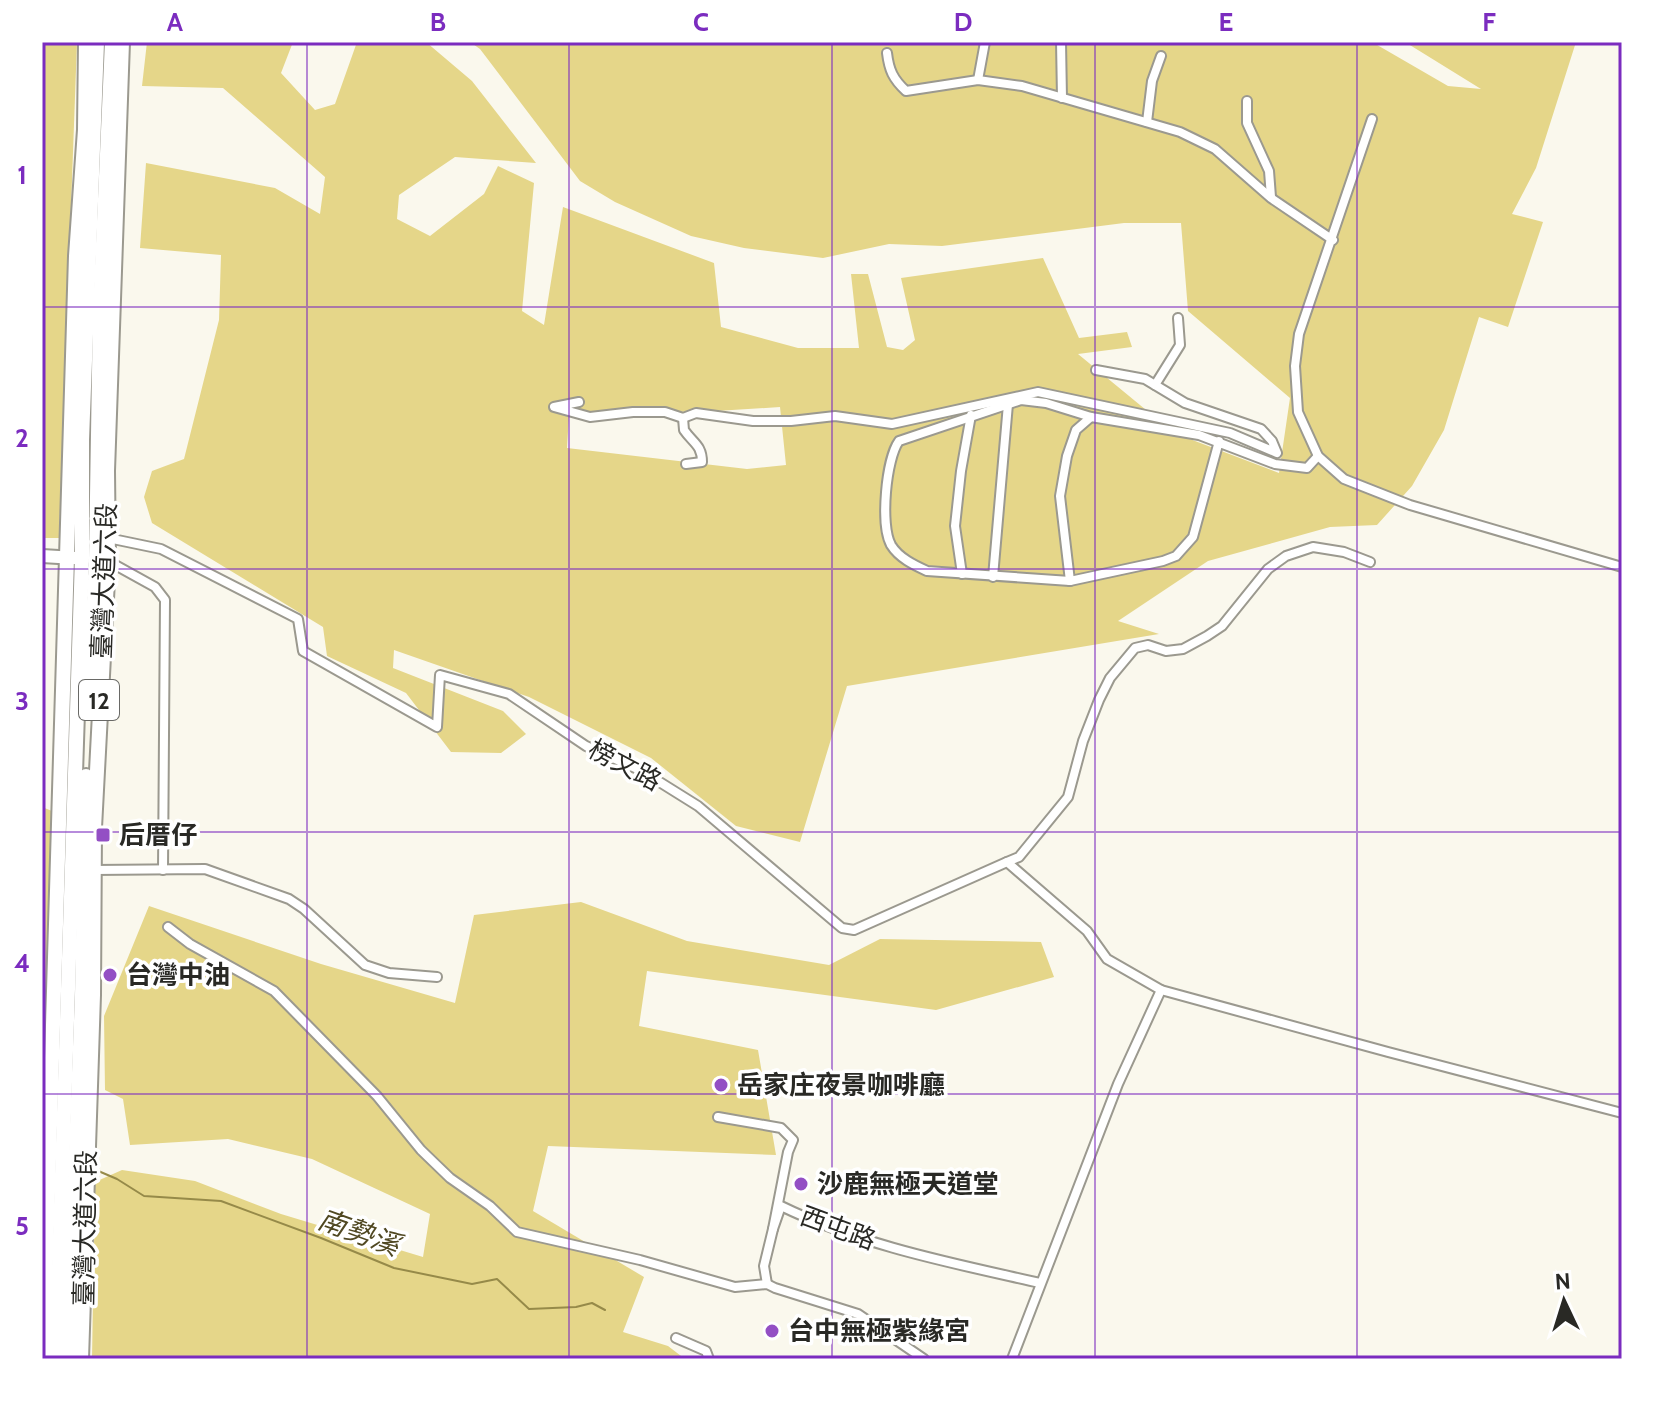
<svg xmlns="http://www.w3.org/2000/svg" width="1664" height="1401" font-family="Cabin,'Noto Sans TC',sans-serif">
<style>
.green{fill:#e5d689;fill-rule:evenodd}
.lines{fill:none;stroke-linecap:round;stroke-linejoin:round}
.stream{stroke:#968a49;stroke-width:2}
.street-casing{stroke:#9b998f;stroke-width:12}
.secondary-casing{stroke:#9b998f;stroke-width:16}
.primary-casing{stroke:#9b998f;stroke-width:18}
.street{stroke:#fff;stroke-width:8}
.secondary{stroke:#fff;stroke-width:12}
.primary{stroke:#fff;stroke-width:14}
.grid{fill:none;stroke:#7b2cbf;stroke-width:2;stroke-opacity:0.55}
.poi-dot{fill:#934fc4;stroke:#fff;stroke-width:3}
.labels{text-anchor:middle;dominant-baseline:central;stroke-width:7;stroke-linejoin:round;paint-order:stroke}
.shield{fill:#fff;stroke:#696966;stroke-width:2}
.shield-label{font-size:24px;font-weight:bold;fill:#292925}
.street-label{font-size:26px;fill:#292925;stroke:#fff}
.poi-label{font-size:26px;font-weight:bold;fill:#292925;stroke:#fff;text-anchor:start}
.water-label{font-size:28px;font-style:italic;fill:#504822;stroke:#fff}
.neatline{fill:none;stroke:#7b2cbf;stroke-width:3}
.grid-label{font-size:26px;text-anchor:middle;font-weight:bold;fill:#7b2cbf}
</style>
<rect width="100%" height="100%" fill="#faf8ed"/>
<g class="green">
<path d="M 42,42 L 77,42 L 59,538 L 42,538 Z"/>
<path d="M 147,42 L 293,42 L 281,73 L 315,110 L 335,104 L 357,42 L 426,42 L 472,81 L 536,163 L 455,157 L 399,195 L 397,219 L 430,236 L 484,194 L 498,166 L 534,183 L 522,311 L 544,325 L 563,207 L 714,263 L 721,327 L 798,348 L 859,348 L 851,274 L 868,274 L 887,347 L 903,350 L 915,340 L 901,278 L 1043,258 L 1079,338 L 1127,332 L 1132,347 L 1078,354 L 1174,433 L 1279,473 L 1290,398 L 1188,311 L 1181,223 L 1124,223 L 942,246 L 889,244 L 823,258 L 744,248 L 691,236 L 615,202 L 580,181 L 480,49 L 470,42 L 1372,42 L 1448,86 L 1481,89 L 1405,42 L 1576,42 L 1536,168 L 1512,214 L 1543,222 L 1508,327 L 1479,317 L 1444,430 L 1412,486 L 1377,525 L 1330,527 L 1208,561 L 1118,621 L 1159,634 L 847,686 L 800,842 L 736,826 L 651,758 L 529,697 L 394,650 L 393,668 L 503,711 L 526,734 L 501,753 L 451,752 L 406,693 L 327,656 L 323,627 L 152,523 L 144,497 L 152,471 L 184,459 L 219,320 L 221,255 L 140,248 L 146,163 L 275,188 L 320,214 L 325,177 L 223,88 L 142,86 ZM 780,407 L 786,465 L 747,469 L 567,448 L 569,415 L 619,411 L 700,412 Z"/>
<path d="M 42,807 L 52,811 L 45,1015 L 42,1015 Z"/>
<path d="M 581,902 L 687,941 L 829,965 L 880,939 L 1041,942 L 1054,977 L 936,1010 L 647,971 L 639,1026 L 758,1050 L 776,1155 L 548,1146 L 533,1211 L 644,1277 L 623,1332 L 668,1346 L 685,1359 L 92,1359 L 95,1182 L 122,1170 L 195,1181 L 281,1214 L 423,1257 L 430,1214 L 312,1159 L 228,1139 L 130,1145 L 123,1099 L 105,1090 L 104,1016 L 149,906 L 321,964 L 455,1003 L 474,915 Z"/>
</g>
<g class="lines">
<path class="stream" d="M 96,1170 L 117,1179 L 144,1196 L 221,1201 L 321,1238 L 394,1268 L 472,1284 L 497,1279 L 529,1309 L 576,1307 L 592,1303 L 605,1310"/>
<g class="street-casing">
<g id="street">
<path d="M 1061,42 L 1062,98"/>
<path d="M 887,53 C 889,70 893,79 906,91 L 978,80 L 1022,86 L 1180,132 L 1215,149 L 1271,198 L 1333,240"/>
<path d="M 978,80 L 985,42"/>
<path d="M 1247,101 L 1247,123 L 1269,171 L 1271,197"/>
<path d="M 1372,119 L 1299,334 L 1295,366 L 1298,412 L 1318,456 L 1344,479 L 1410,505 L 1622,567"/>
<path d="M 1147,122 L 1152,81 L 1161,56"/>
<path d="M 1155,385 L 1180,345 L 1178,318"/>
<path d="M 579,402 L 554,407 L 590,417 L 633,412 L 665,412 L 683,418 L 696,413 L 753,421 L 791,421 L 835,416 L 892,424 L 1038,392 L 1230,433 L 1277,453 L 1272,441 L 1261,429 L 1185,403 L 1145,379 L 1096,370"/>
<path d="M 683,418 L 684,430 C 693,443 702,445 702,462 L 686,464"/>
<path d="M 1219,441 L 1193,537 L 1176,556 L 1163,561 L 1070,581 L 927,571 C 914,565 899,558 891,545 C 880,525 886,459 899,441 L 1021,400 L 1046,403 L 1091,417 L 1199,435 L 1275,464 L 1307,468 L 1318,456"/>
<path d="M 108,538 L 161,549 L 298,619 L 303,651 L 437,727 L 440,675 L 509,694 L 586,746 L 642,771 L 698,806 L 842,928 L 854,930 L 1007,862 L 1087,931 L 1107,959 L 1161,990"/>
<path d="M 108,561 L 155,587 L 165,600 L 163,870"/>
<path d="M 962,574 L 955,526 L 961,471 L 971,415"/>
<path d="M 993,577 L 1008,404"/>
<path d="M 1070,581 L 1060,496 L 1067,456 L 1076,430 L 1091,417"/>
<path d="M 1007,862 L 1019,857 L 1068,797 L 1083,741 L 1099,700 L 1110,678 L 1135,648 L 1148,645 L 1166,651 L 1183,649 L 1207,636 L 1222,626 L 1268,569 L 1286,556 L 1313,547 L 1344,552 L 1370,562"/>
<path d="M 94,870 L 205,869 L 289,899 L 304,909 L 365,965 L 389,973 L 437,977"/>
<path d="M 168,927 L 190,944 L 274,991 L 377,1096 L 421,1150 L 450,1178 L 490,1206 L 517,1232 L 640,1260 L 735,1287 L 767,1284 L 775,1288 L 858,1314 L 924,1359"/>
<path d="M 718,1117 L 781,1128 L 793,1140 L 788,1152 L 773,1229 L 781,1206 C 863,1246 952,1263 1040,1283"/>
<path d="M 767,1284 L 764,1266 L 773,1229"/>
<path d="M 676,1338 L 706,1351 L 709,1359"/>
<path d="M 1012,1359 L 1118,1084 L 1161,990 L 1388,1052 L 1622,1113"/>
</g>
</g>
<g class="secondary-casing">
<path id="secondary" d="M 42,556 L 75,558"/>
</g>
<g class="primary-casing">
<g id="primary">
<path d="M 89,707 L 96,559 L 100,311 L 112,42"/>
<path d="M 43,1359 L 76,256 L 85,130 L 86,42"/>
<path d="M 56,1359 L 82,558 L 82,440 L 97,42"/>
<path d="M 68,1359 L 82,995 L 86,776"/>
<path d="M 81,1359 L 93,995 L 94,828 L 108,561 L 107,471 L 122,42"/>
</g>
</g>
<use href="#street" class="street"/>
<use href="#secondary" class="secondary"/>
<use href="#primary" class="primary"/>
</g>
<path class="grid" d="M 307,42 L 307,1359M 569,42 L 569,1359M 832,42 L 832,1359M 1095,42 L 1095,1359M 1357,42 L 1357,1359M 42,307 L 1622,307M 42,569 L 1622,569M 42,832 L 1622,832M 42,1094 L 1622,1094"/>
<g class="poi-dot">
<rect x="95" y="827" width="16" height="16" rx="4"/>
<circle cx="110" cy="975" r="8"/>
<circle cx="721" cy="1085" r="8"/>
<circle cx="801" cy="1184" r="8"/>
<circle cx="772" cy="1331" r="8"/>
</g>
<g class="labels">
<rect class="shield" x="79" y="680" width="40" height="40" rx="6"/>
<g class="shield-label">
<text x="99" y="700">12</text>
</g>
<g class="street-label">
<text transform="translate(104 581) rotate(-88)">臺灣大道六段</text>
<text transform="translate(625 765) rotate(28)">榜文路</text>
<text transform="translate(85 1228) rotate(-89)">臺灣大道六段</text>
<text transform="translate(838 1228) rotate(20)">西屯路</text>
</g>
<g class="poi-label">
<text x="119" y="835">后厝仔</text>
<text x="126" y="975">台灣中油</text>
<text x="737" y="1085">岳家庄夜景咖啡廳</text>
<text x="817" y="1184">沙鹿無極天道堂</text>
<text x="788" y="1331">台中無極紫緣宮</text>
</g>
<g class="water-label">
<text transform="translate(359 1232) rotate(20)">南勢溪</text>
</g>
</g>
<rect width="1664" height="1401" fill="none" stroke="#ffffff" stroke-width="88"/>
<g transform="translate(1564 1301) rotate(356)" stroke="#ffffff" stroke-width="6" paint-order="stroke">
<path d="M0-6L14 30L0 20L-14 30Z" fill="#292925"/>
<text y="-12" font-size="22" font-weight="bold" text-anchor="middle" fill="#292925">N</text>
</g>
<rect x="44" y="44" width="1576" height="1313" class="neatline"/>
<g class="grid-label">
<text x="175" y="31">A</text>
<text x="438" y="31">B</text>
<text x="701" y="31">C</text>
<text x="963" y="31">D</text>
<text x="1226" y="31">E</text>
<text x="1489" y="31">F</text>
<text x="22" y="184">1</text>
<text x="22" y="447">2</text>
<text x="22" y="710">3</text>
<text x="22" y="972">4</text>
<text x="22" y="1235">5</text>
</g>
</svg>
